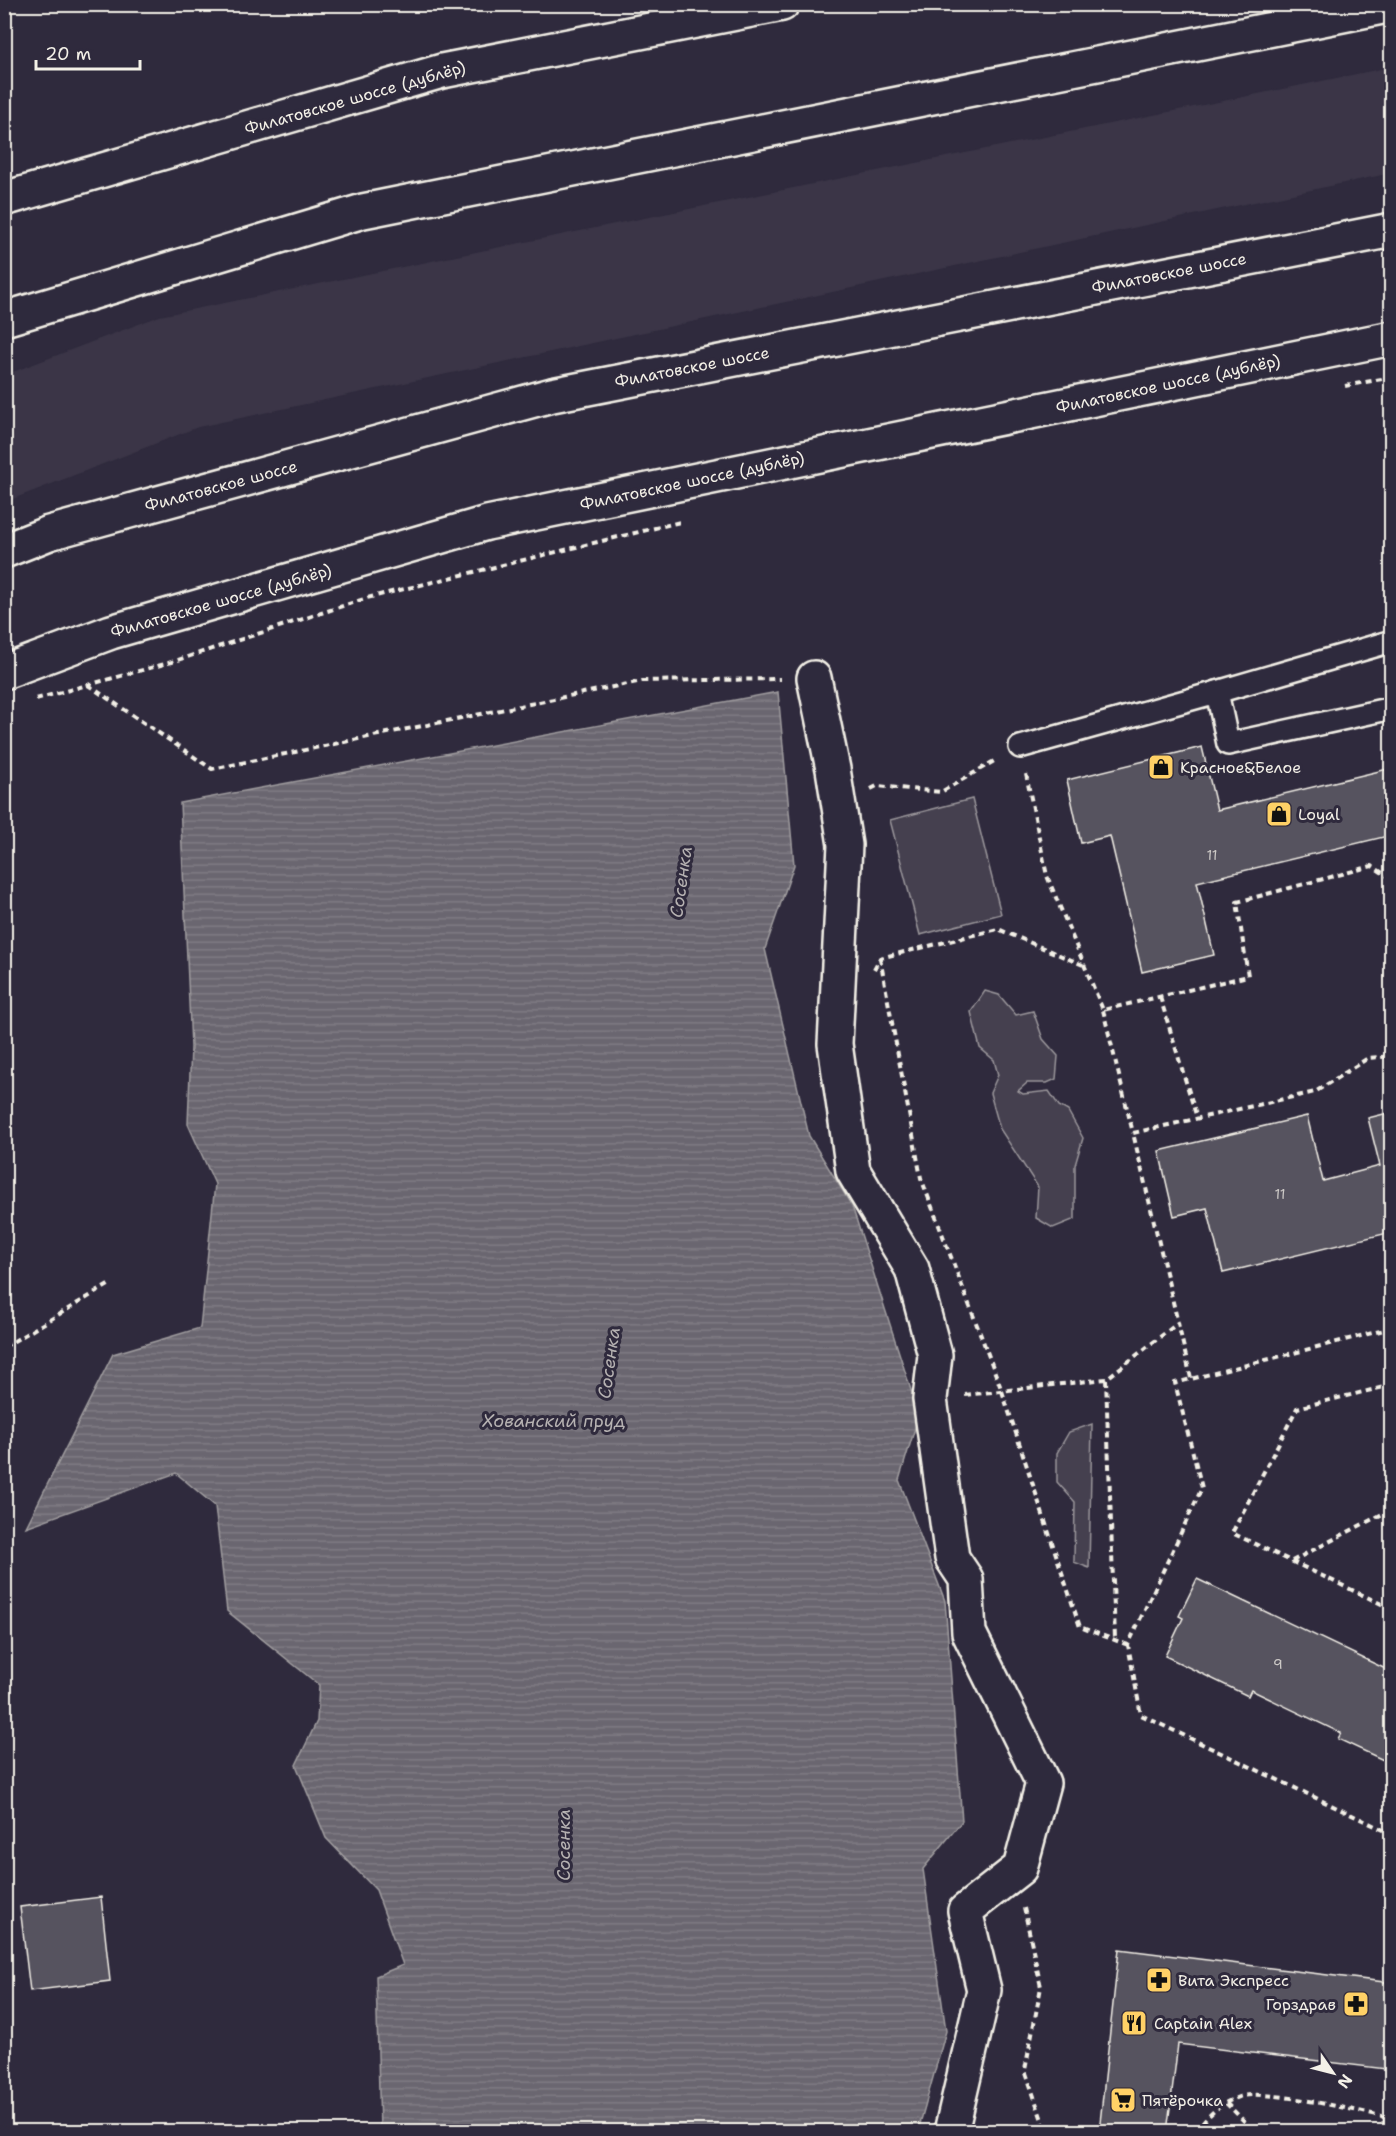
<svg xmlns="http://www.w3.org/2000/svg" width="1396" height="2136" font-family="'Shantell Sans',sans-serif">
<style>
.built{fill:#3b3647}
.green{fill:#454050;stroke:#9c989c;stroke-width:1.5}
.water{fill:url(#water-rules);stroke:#a19ea0;stroke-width:1.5}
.building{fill:#56525f;stroke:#f4f1e8;stroke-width:1.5}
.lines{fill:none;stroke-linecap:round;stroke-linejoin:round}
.lane-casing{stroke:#f4f1e8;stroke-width:26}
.street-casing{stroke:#f4f1e8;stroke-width:38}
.secondary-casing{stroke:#f4f1e8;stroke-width:38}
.path{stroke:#f4f1e8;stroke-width:4;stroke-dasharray:6 4.5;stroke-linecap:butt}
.lane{stroke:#2f2a3d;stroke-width:21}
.street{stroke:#2f2a3d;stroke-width:33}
.secondary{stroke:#2f2a3d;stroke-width:33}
.labels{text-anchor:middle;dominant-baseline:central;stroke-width:6;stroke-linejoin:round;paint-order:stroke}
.number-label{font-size:14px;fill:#ccc9c6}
.street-label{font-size:16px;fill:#f4f1e8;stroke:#2f2a3d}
.poi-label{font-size:16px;fill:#f4f1e8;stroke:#2f2a3d;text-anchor:start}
.water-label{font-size:18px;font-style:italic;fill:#b6b2b2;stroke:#2f2a3d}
</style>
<defs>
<pattern id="water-rules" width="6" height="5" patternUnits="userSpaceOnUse" patternTransform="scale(1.5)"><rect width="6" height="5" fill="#6a6670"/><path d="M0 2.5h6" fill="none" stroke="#807c84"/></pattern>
</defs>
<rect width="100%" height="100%" fill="#2f2a3d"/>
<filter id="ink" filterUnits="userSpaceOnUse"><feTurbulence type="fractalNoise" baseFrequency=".0167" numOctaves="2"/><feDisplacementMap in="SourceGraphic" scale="12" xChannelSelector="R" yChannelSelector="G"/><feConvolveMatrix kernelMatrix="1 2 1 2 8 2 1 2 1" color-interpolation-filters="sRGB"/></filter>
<g filter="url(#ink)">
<path class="built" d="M 1391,67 L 1391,173 L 198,427 L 5,502 L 5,375 L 160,316 Z"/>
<g class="green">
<path d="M 972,799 L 1001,914 L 920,935 L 890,820 Z"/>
<path d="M 985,991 L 999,995 L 1016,1015 L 1033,1011 L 1043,1039 L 1058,1056 L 1056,1079 L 1047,1083 L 1027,1083 L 1018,1091 L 1023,1094 L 1049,1091 L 1059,1106 L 1068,1111 L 1083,1138 L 1075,1165 L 1075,1219 L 1053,1228 L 1036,1218 L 1038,1187 L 1000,1129 L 990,1093 L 998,1075 L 994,1060 L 980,1048 L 971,1012 Z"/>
<path d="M 1092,1424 L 1089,1568 L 1074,1562 L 1075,1502 L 1057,1482 L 1057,1453 L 1069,1432 Z"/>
</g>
<path class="water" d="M 778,692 L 794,865 L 765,949 L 809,1136 L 852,1206 L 919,1415 L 899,1480 L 945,1601 L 962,1821 L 923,1869 L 946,2031 L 918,2131 L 380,2131 L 376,1976 L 403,1965 L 376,1890 L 326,1838 L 296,1765 L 317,1721 L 319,1685 L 227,1611 L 215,1506 L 176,1473 L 26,1527 L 113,1354 L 200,1328 L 215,1184 L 188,1124 L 191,1047 L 180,803 Z"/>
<g class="building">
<path d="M 1202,747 L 1217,810 L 1392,768 L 1392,835 L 1197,882 L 1214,955 L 1142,972 L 1110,836 L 1081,843 L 1067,780 Z"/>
<path d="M 1392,1112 L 1392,1232 L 1223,1273 L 1207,1208 L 1174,1216 L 1159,1151 L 1307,1116 L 1323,1181 L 1380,1166 L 1368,1118 Z"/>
<path d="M 1197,1579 L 1392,1672 L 1392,1764 L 1338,1739 L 1341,1733 L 1251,1690 L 1248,1696 L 1165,1656 L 1183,1618 L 1179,1616 Z"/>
<path d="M 101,1897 L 110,1981 L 30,1991 L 20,1907 Z"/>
<path d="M 1119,1949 L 1392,1983 L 1392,2023 L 1386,2069 L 1178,2044 L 1167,2132 L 1099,2132 Z"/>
</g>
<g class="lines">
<g class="lane-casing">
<g id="lane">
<path d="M 1217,692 L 1392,641"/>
<path d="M 1020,747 L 1217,692 L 1228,744 L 1392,708"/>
</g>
</g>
<g class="street-casing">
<path id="street" d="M 814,678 L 833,769 L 845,845 L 835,1044 L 853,1171 L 912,1269 L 935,1355 L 930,1399 L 952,1558 L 966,1579 L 969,1633 L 1043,1783 L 1020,1868 L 965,1911 L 984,1990 L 951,2132"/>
</g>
<g class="secondary-casing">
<g id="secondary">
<path d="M 4,199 L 442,71 L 782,4"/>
<path d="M 4,319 L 363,211 L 1392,5"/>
<path d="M 4,551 L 49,533 L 552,395 L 1392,230"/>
<path d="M 4,672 L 111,632 L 487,523 L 1392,338"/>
</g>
</g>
<g class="path">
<path d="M 1345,386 L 1392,377"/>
<path d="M 88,685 L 212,769 L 642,681 L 780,679"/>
<path d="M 36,699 L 172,662 L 367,598 L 680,522"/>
<path d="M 1026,774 L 1047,876 L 1103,1010 L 1248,976 L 1237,902 L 1372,866 L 1392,879"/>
<path d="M 871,789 L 877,786 L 941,792 L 996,760"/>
<path d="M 880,958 L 921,1178 L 1002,1391 L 1080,1627 L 1128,1645"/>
<path d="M 874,969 L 880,958 L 998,929 L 1083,965"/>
<path d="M 1160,997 L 1197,1118"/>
<path d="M 1103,1010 L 1133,1133"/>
<path d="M 1392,1328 L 1175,1383 L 1202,1488 L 1128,1645 L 1141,1715 L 1392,1834"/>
<path d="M 4,1347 L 110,1284"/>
<path d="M 1191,1378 L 1133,1133 L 1315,1092 L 1368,1058 L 1392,1056"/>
<path d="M 1106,1379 L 1115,1639"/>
<path d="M 1392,1385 L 1297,1408 L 1232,1533 L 1392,1609"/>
<path d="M 965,1395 L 1106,1379 L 1178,1323"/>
<path d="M 1292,1561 L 1392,1509"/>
<path d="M 1024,1908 L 1041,1987 L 1025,2070 L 1046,2132"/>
<path d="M 1226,2103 L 1255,2132"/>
<path d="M 1196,2132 C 1207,2116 1220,2103 1239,2097 C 1264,2088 1352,2110 1382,2116 L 1392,2125"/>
<path d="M 1376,2132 L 1386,2120 L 1392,2082"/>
</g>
<use href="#lane" class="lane"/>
<use href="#street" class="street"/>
<use href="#secondary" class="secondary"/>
</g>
</g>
<defs>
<g id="shop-square" transform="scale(1.35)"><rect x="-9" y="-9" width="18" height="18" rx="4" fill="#ffd166" stroke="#2f2a3d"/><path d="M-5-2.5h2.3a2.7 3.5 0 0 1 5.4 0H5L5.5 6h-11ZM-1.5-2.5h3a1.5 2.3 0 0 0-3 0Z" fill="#111"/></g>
<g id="pharmacy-square" transform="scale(1.35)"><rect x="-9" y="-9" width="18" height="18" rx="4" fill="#ffd166" stroke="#2f2a3d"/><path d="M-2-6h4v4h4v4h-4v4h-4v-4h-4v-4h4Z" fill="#111"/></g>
<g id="restaurant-square" transform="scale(1.35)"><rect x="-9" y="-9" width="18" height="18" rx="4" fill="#ffd166" stroke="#2f2a3d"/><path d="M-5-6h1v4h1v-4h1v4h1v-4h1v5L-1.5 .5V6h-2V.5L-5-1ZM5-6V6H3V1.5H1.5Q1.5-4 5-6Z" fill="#111"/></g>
<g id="supermarket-square" transform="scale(1.35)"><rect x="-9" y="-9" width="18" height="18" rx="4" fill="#ffd166" stroke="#2f2a3d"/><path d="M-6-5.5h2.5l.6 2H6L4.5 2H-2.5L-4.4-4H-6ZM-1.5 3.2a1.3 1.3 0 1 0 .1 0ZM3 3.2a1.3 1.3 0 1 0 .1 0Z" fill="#111"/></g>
</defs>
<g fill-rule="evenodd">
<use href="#shop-square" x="1161" y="767"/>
<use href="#shop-square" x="1279" y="814"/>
<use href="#pharmacy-square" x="1159" y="1980"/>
<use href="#pharmacy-square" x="1356" y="2004"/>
<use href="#restaurant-square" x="1134" y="2023"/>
<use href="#supermarket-square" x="1123" y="2100"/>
</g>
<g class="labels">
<g class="number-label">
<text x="1212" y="855">11</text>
<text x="1280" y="1194">11</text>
<text x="1278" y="1664">9</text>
</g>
<g class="street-label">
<text transform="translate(355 98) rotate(-16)">Филатовское шоссе (дублёр)</text>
<text transform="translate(1169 273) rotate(-11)">Филатовское шоссе</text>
<text transform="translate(692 367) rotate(-11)">Филатовское шоссе</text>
<text transform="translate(1168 384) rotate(-12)">Филатовское шоссе (дублёр)</text>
<text transform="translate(692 481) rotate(-12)">Филатовское шоссе (дублёр)</text>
<text transform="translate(221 486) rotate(-15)">Филатовское шоссе</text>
<text transform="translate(221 601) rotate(-16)">Филатовское шоссе (дублёр)</text>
</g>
<g class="poi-label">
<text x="1180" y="767">Красное&amp;Белое</text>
<text x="1298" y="814">Loyal</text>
<text x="1178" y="1980">Вита Экспресс</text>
<text x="1336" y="2004" text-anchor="end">Горздрав</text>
<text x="1154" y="2023">Captain Alex</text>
<text x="1142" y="2100">Пятёрочка</text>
</g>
<g class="water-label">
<text transform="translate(681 882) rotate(-82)">Сосенка</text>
<text transform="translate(609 1363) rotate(-82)">Сосенка</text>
<text x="554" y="1421">Хованский пруд</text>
<text transform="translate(564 1845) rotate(-90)">Сосенка</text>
</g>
</g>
<rect width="1396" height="2136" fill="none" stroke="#2f2a3d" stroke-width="24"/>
<rect x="12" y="12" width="1372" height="2112" fill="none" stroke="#f4f1e8" stroke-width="2" filter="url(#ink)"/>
<g transform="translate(1333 2073) rotate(125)" stroke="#2f2a3d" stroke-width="4.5" paint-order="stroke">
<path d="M0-4.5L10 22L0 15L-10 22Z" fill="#f4f1e8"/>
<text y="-9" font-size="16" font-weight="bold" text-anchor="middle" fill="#f4f1e8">N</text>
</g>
<path d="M36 60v9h104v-9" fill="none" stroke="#f4f1e8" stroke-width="3"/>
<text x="45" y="60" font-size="18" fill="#f4f1e8" stroke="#2f2a3d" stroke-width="4.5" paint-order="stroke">20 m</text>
</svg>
